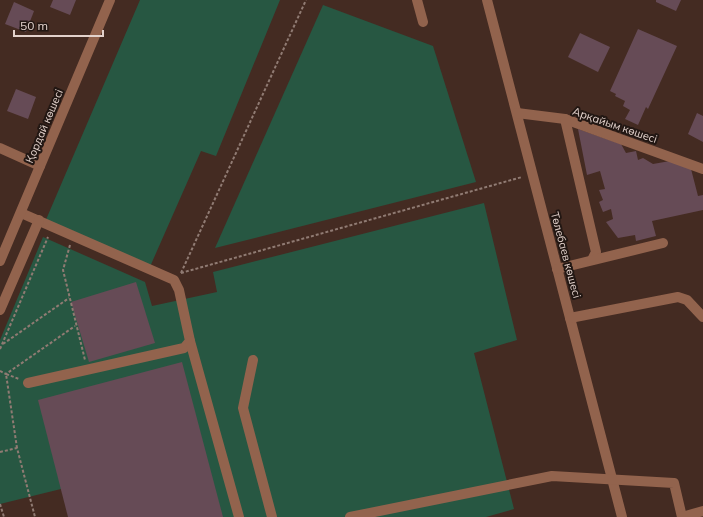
<svg xmlns="http://www.w3.org/2000/svg" width="703" height="517" font-family="Mulish,sans-serif">
<style>
.green{fill:#275742}
.building{fill:#664b56}
.lines{fill:none;stroke-linecap:round;stroke-linejoin:round}
.path{stroke:#907b73;stroke-width:2;stroke-dasharray:3 2;stroke-linecap:butt}
.minor{stroke:#92634d;stroke-width:10}
.labels{text-anchor:middle;dominant-baseline:central;stroke-width:4;stroke-linejoin:round;paint-order:stroke}
.street-label{font-size:11px;fill:#e3d2cc;stroke:#221713}
</style>
<rect width="100%" height="100%" fill="#442b22"/>
<g class="green">
<path d="M 140,0 L 280,0 L 216,156 L 201,151 L 149,269 L 45,222 Z"/>
<path d="M 323,5 L 433,46 L 476,182 L 215,248 Z"/>
<path d="M 484,203 L 517,340 L 474,353 L 514,509 L 486,517 L 74,517 L 65,488 L 0,504 L 0,340 L 43,237 L 145,282 L 152,306 L 217,292 L 213,272 Z"/>
</g>
<g class="building">
<path d="M 53,0 L 76,0 L 70,15 L 50,7 Z"/>
<path d="M 656,0 L 681,0 L 676,11 L 656,2 Z"/>
<path d="M 14,2 L 34,11 L 26,32 L 5,24 Z"/>
<path d="M 638,29 L 677,46 L 648,109 L 646,107 L 638,125 L 625,119 L 630,110 L 623,106 L 625,101 L 615,96 L 616,94 L 610,91 Z"/>
<path d="M 580,33 L 610,47 L 598,72 L 568,57 Z"/>
<path d="M 16,89 L 36,97 L 28,119 L 7,111 Z"/>
<path d="M 697,113 L 703,116 L 703,142 L 688,134 Z"/>
<path d="M 578,129 L 621,144 L 626,153 L 636,151 L 638,160 L 643,158 L 653,164 L 670,161 L 691,169 L 698,196 L 703,195 L 703,210 L 652,221 L 656,236 L 636,241 L 635,235 L 618,238 L 606,222 L 613,219 L 611,209 L 603,212 L 599,202 L 603,200 L 599,190 L 605,189 L 600,171 L 587,175 Z"/>
<path d="M 136,282 L 155,343 L 89,362 L 71,302 Z"/>
<path d="M 182,362 L 223,517 L 68,517 L 38,400 Z"/>
</g>
<g class="lines">
<g class="path">
<path d="M 70,245 L 63,270 L 85,360"/>
<path d="M 181,273 L 522,177"/>
<path d="M 181,273 L 306,0"/>
<path d="M 3,344 L 69,298"/>
<path d="M 0,349 L 48,237"/>
<path d="M 0,371 L 6,374 L 75,326"/>
<path d="M 17,448 L 6,374 L 19,379"/>
<path d="M 0,452 L 17,448 L 35,517"/>
<path d="M 0,504 L 4,517"/>
</g>
<g class="minor">
<path d="M 417,0 L 423,22"/>
<path d="M 487,0 L 622,517"/>
<path d="M 517,113 L 565,119 L 703,169"/>
<path d="M 565,119 L 596,252 L 592,260"/>
<path d="M 0,148 L 40,166"/>
<path d="M 21,213 L 174,280 L 179,290 L 190,341 L 184,348 L 28,383"/>
<path d="M 0,261 L 110,0"/>
<path d="M 557,269 L 663,243"/>
<path d="M 0,310 L 39,220"/>
<path d="M 570,318 L 678,297 L 687,300 L 703,317"/>
<path d="M 190,341 L 239,517"/>
<path d="M 253,360 L 243,408 L 272,517"/>
<path d="M 350,517 L 552,476 L 674,483 L 682,517"/>
<path d="M 682,517 L 703,511"/>
</g>
</g>
<g class="labels">
<g class="street-label">
<text transform="translate(615 125) rotate(19)">Арқайым көшесі</text>
<text transform="translate(44 126) rotate(-67)">Қордай көшесі</text>
<text transform="translate(566 255) rotate(75)">Төлебаев көшесі</text>
</g>
</g>
<path d="M14 30v6h89v-6" fill="none" stroke="#e3d2cc" stroke-width="2"/>
<text x="20" y="30" font-size="12" fill="#e3d2cc" stroke="#221713" stroke-width="3" paint-order="stroke">50 m</text>
</svg>
